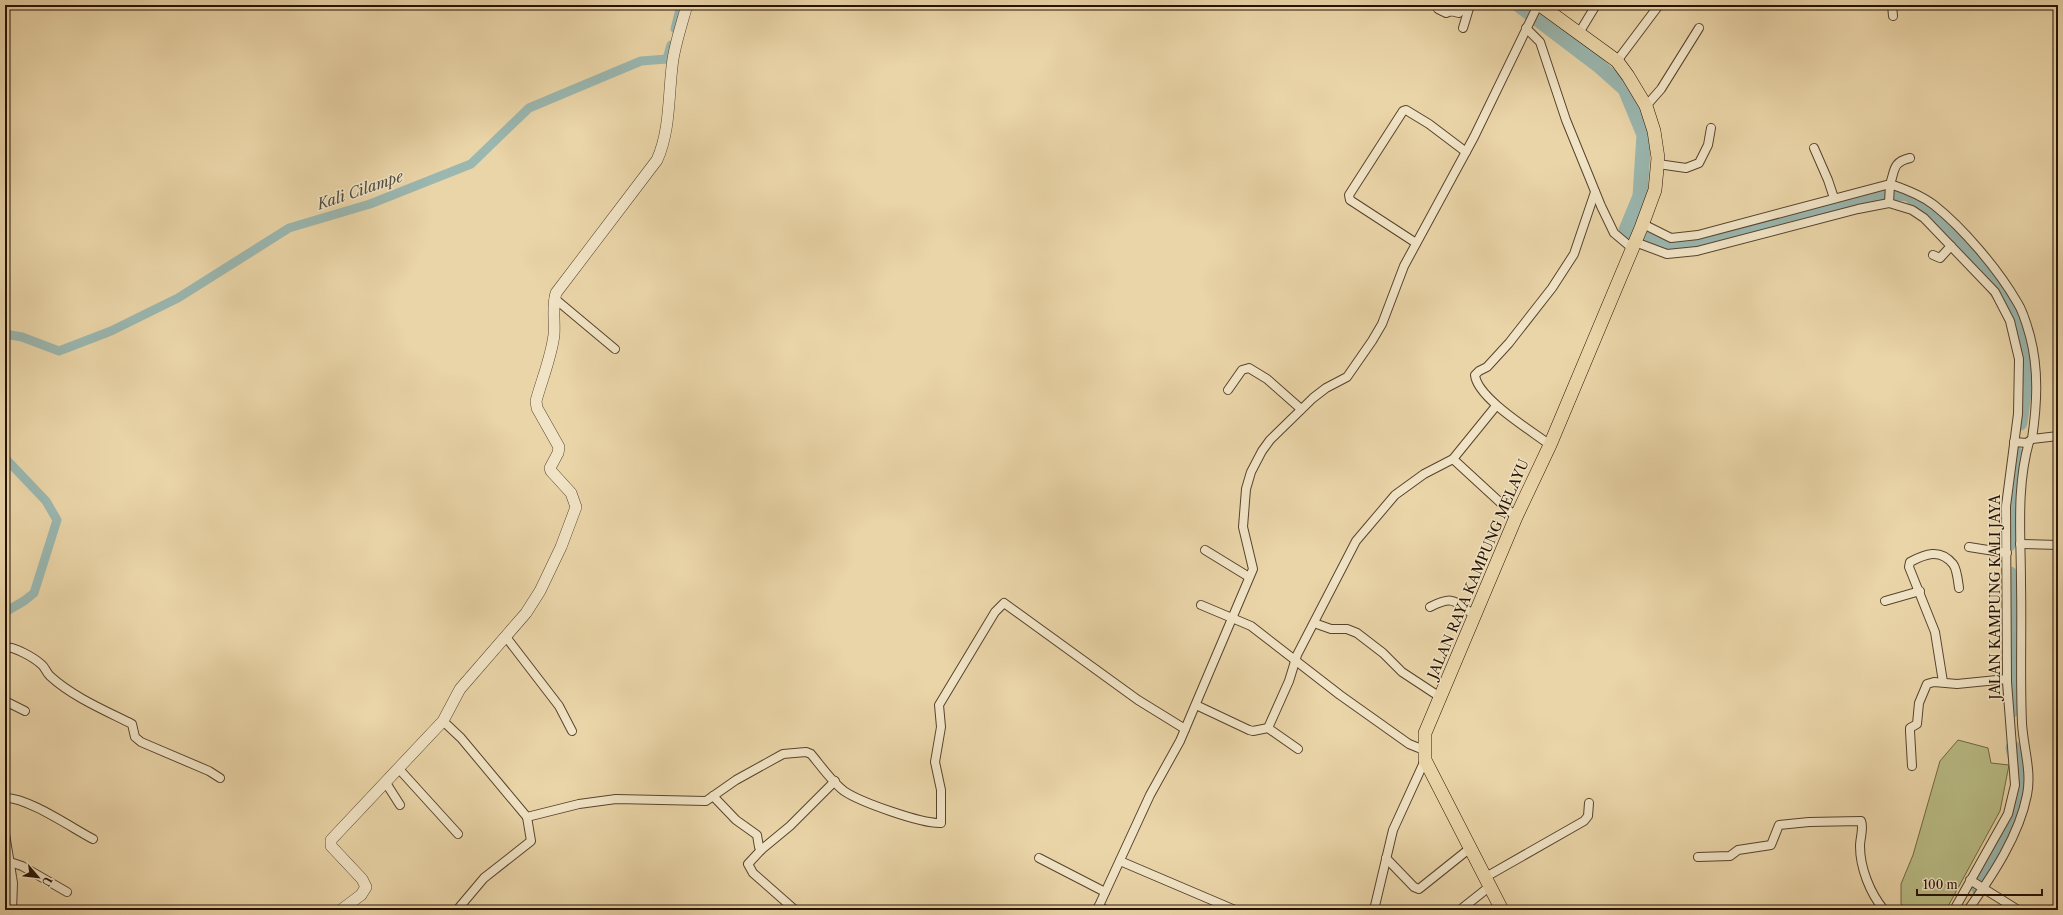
<svg xmlns="http://www.w3.org/2000/svg" width="2063" height="915" font-family="'Libre Caslon Text',serif">
<style>
.green{fill:#b9bd86;stroke:#706844}
.lines{fill:none;stroke-linecap:round;stroke-linejoin:round}
.canal{stroke:#9ab7b0;stroke-width:9}
.river{stroke:#9ab7b0;stroke-width:15}
.minor-casing{stroke:#57432c;stroke-width:10}
.tertiary-casing{stroke:#57432c;stroke-width:12}
.primary-casing{stroke:#261203;stroke-width:14}
.minor{stroke:#f1e4c6;stroke-width:8}
.tertiary{stroke:#f1e4c6;stroke-width:11}
.primary{stroke:#ead5a8;stroke-width:13}
.labels{text-anchor:middle;dominant-baseline:central;stroke-width:3;stroke-linejoin:round;paint-order:stroke}
.street-label{font-size:14px;fill:#261203;stroke:#f1e4c6}
.water-label{font-size:15px;font-style:italic;fill:#4f4c40;stroke:#f1e4c6}
</style>
<rect width="100%" height="100%" fill="#ead5a8"/>
<filter id="stains"><feTurbulence type="fractalNoise" baseFrequency=".005" numOctaves="4"/><feColorMatrix values="0 0 0 0 .2 0 0 0 0 .09 0 0 0 0 .02 0 0 0 .5 -.17"/></filter>
<radialGradient id="worn" r=".72"><stop offset=".6" stop-color="#630" stop-opacity="0"/><stop offset="1" stop-color="#630" stop-opacity=".3"/></radialGradient>
<path class="green" d="M 1958,740 L 1988,748 L 1991,763 L 2009,765 L 2000,811 L 1946,910 L 1909,910 L 1901,904 L 1901,884 L 1913,855 L 1940,761 Z"/>
<g class="lines">
<g class="canal">
<path d="M 675,29 L 681,5"/>
<path d="M 5,334 L 22,337 L 59,351 L 111,331 L 178,298 L 289,228 L 370,204 L 471,164 L 529,108 L 641,61 L 667,59 L 671,45"/>
<path d="M 5,458 L 46,501 L 57,520 L 34,593 L 24,601 L 5,612"/>
</g>
<g class="river">
<path d="M 1519,5 L 1598,65 L 1625,89 L 1644,135 L 1640,196 L 1626,230 L 1659,245 L 1698,246 L 1882,192 L 1909,194 L 1972,257 L 2014,315 L 2026,377 L 2020,423"/>
<path d="M 2009,544 L 2016,454"/>
<path d="M 2010,574 L 2012,710"/>
<path d="M 1979,889 L 2016,822 L 2020,777 L 2013,748"/>
</g>
<g class="minor-casing">
<g id="minor">
<path d="M 1892,5 L 1893,16"/>
<path d="M 1438,9 L 1446,13 L 1451,11 L 1459,13 L 1461,10 L 1467,12"/>
<path d="M 1463,28 L 1470,5"/>
<path d="M 1526,28 L 1540,42 L 1566,120 L 1601,206 L 1614,233 L 1633,249"/>
<path d="M 1579,33 L 1596,5"/>
<path d="M 1617,61 L 1659,5"/>
<path d="M 1646,106 L 1661,89 L 1699,28"/>
<path d="M 1814,148 L 1828,180 L 1834,198"/>
<path d="M 1658,164 L 1686,168 L 1699,163 L 1708,145 L 1711,128"/>
<path d="M 1889,203 L 1890,184 C 1905,189 1921,195 1934,205 C 1963,228 1998,269 2017,302 C 2023,311 2027,325 2030,336 C 2039,370 2037,404 2032,439"/>
<path d="M 1643,224 L 1671,238 L 1698,235 L 1890,184 C 1895,171 1892,162 1910,158"/>
<path d="M 1635,242 L 1667,254 L 1697,251 L 1858,209 L 1889,203 L 1912,210 L 1924,218 L 1995,292 L 2010,321 L 2019,359 L 2018,414 L 2006,506 L 2007,682 L 2015,785 L 2008,814 L 1954,910"/>
<path d="M 1416,243 L 1350,200 L 1349,195 L 1403,111 L 1406,110 L 1429,124 L 1466,152"/>
<path d="M 1933,255 L 1940,258 L 1951,246"/>
<path d="M 554,298 L 615,349"/>
<path d="M 1228,390 L 1242,370 L 1249,368 L 1267,379 L 1301,409"/>
<path d="M 2014,442 L 2027,443 L 2032,439 L 2058,436"/>
<path d="M 1550,445 C 1532,431 1477,398 1475,375 L 1479,371 L 1487,367 L 1509,343 L 1552,288 L 1574,254 L 1595,192"/>
<path d="M 1453,459 L 1516,517"/>
<path d="M 2020,544 L 2058,545"/>
<path d="M 1969,547 L 2007,553"/>
<path d="M 1205,550 L 1249,577"/>
<path d="M 1885,601 L 1920,591"/>
<path d="M 1201,605 L 1251,626 L 1340,695 L 1409,744 L 1424,750"/>
<path d="M 1430,607 C 1454,595 1454,601 1474,615"/>
<path d="M 1314,623 L 1331,629 L 1347,629 L 1357,633 L 1383,653 L 1402,672 L 1440,697"/>
<path d="M 506,637 L 559,706 L 572,731"/>
<path d="M 5,647 C 15,647 33,657 41,664 C 45,667 46,672 50,676 C 73,697 104,710 132,724 L 135,737 L 141,742 L 209,771 L 220,778"/>
<path d="M 1943,682 L 1935,632 L 1909,567 L 1910,562 C 1925,554 1940,548 1953,564 C 1957,569 1958,581 1959,588"/>
<path d="M 5,701 L 25,711"/>
<path d="M 1196,705 L 1249,730 L 1253,731 L 1268,728"/>
<path d="M 443,721 L 461,738 L 527,817 L 579,804 L 616,799 L 706,801 L 736,780 L 783,754 L 806,752 L 811,754 C 821,766 832,782 844,791 C 860,802 922,824 941,823 L 941,790 L 935,762 L 941,727 L 939,705 L 995,612 L 1004,603 L 1138,700 L 1185,729"/>
<path d="M 1298,749 L 1268,728 L 1289,681 L 1297,655 L 1356,541 L 1395,495 L 1424,474 L 1453,459 L 1496,406"/>
<path d="M 1912,766 L 1910,731 L 1910,728 L 1917,724 L 1919,703 L 1927,684 L 1934,682 L 1957,684 L 2007,679"/>
<path d="M 399,769 L 458,834"/>
<path d="M 386,783 L 400,805"/>
<path d="M 713,796 L 736,820 L 757,835 L 759,847 L 761,850"/>
<path d="M 5,798 C 27,797 72,828 93,839"/>
<path d="M 5,834 L 13,883 L 12,910"/>
<path d="M 1698,857 L 1730,856 L 1738,850 L 1771,845 L 1779,825 L 1809,822 L 1861,821 C 1864,828 1860,838 1860,846 C 1860,868 1870,893 1884,910"/>
<path d="M 1039,858 L 1105,892"/>
<path d="M 1386,858 L 1414,887 L 1419,889 L 1469,849"/>
<path d="M 1120,861 L 1235,910"/>
<path d="M 10,862 L 22,866 L 67,892"/>
<path d="M 1484,878 L 1584,821 L 1588,816 L 1589,803"/>
<path d="M 1970,880 L 2018,910"/>
<path d="M 1098,907 L 1106,910"/>
<path d="M 457,910 L 484,878 L 531,841 L 527,817"/>
<path d="M 795,910 L 753,873 L 748,864 L 761,850 L 790,826 L 835,781"/>
<path d="M 1097,910 L 1150,795 L 1180,741 L 1253,569 L 1243,527 L 1246,489 L 1251,472 L 1262,451 L 1270,440 L 1313,398 L 1326,388 L 1347,377 L 1372,341 L 1382,324 L 1404,266 L 1474,137 L 1538,5"/>
<path d="M 1374,910 L 1393,830 L 1425,760"/>
<path d="M 1460,910 L 1489,887"/>
<path d="M 1968,910 C 1992,876 2019,836 2027,795 C 2032,771 2023,746 2022,723 C 2020,676 2022,630 2021,584 C 2021,536 2016,488 2029,442"/>
</g>
</g>
<g class="tertiary-casing">
<path id="tertiary" d="M 341,910 L 361,895 L 366,887 L 362,879 L 331,846 L 331,840 L 443,721 L 460,689 L 526,613 L 540,591 L 561,547 L 576,507 L 571,493 L 551,471 L 550,468 L 558,453 L 559,447 L 537,408 L 536,401 C 542,379 551,358 554,335 C 555,321 552,306 556,293 L 657,160 C 671,129 668,92 673,59 C 676,41 682,23 687,5"/>
</g>
<g class="primary-casing">
<path id="primary" d="M 1502,910 L 1425,760 L 1425,733 L 1516,517 L 1550,445 L 1641,228 L 1655,190 L 1658,158 L 1654,131 L 1646,106 L 1628,76 L 1617,61 L 1540,5"/>
</g>
<use href="#minor" class="minor"/>
<use href="#tertiary" class="tertiary"/>
<use href="#primary" class="primary"/>
</g>
<g class="labels">
<g class="street-label">
<text transform="translate(1478 569) rotate(-67)">JALAN RAYA KAMPUNG MELAYU</text>
<text transform="translate(1995 597) rotate(-90)">JALAN KAMPUNG KALI JAYA</text>
</g>
<g class="water-label">
<text transform="translate(360 190) rotate(-19)">Kali Cilampe</text>
</g>
</g>
<rect width="2063" height="915" fill="none" stroke="#ead5a8" stroke-width="20"/>
<rect x="6" y="6" width="2051" height="903" fill="none" stroke="#261203" stroke-width="2"/>
<rect x="10" y="10" width="2043" height="895" fill="none" stroke="#261203"/>
<g transform="translate(38 877) rotate(118)" stroke="#f1e4c6" stroke-width="3" paint-order="stroke">
<path d="M0-3L7 15L0 10L-7 15Z" fill="#261203"/>
<text y="-6" font-size="11" font-weight="bold" text-anchor="middle" fill="#261203">U</text>
</g>
<path d="M1917 889v6h125v-6" fill="none" stroke="#261203" stroke-width="2"/>
<text x="1923" y="889" font-size="12" fill="#261203" stroke="#f1e4c6" stroke-width="3" paint-order="stroke">100 m</text>
<rect width="100%" height="100%" filter="url(#stains)"/>
<rect width="100%" height="100%" fill="url(#worn)"/>
</svg>
